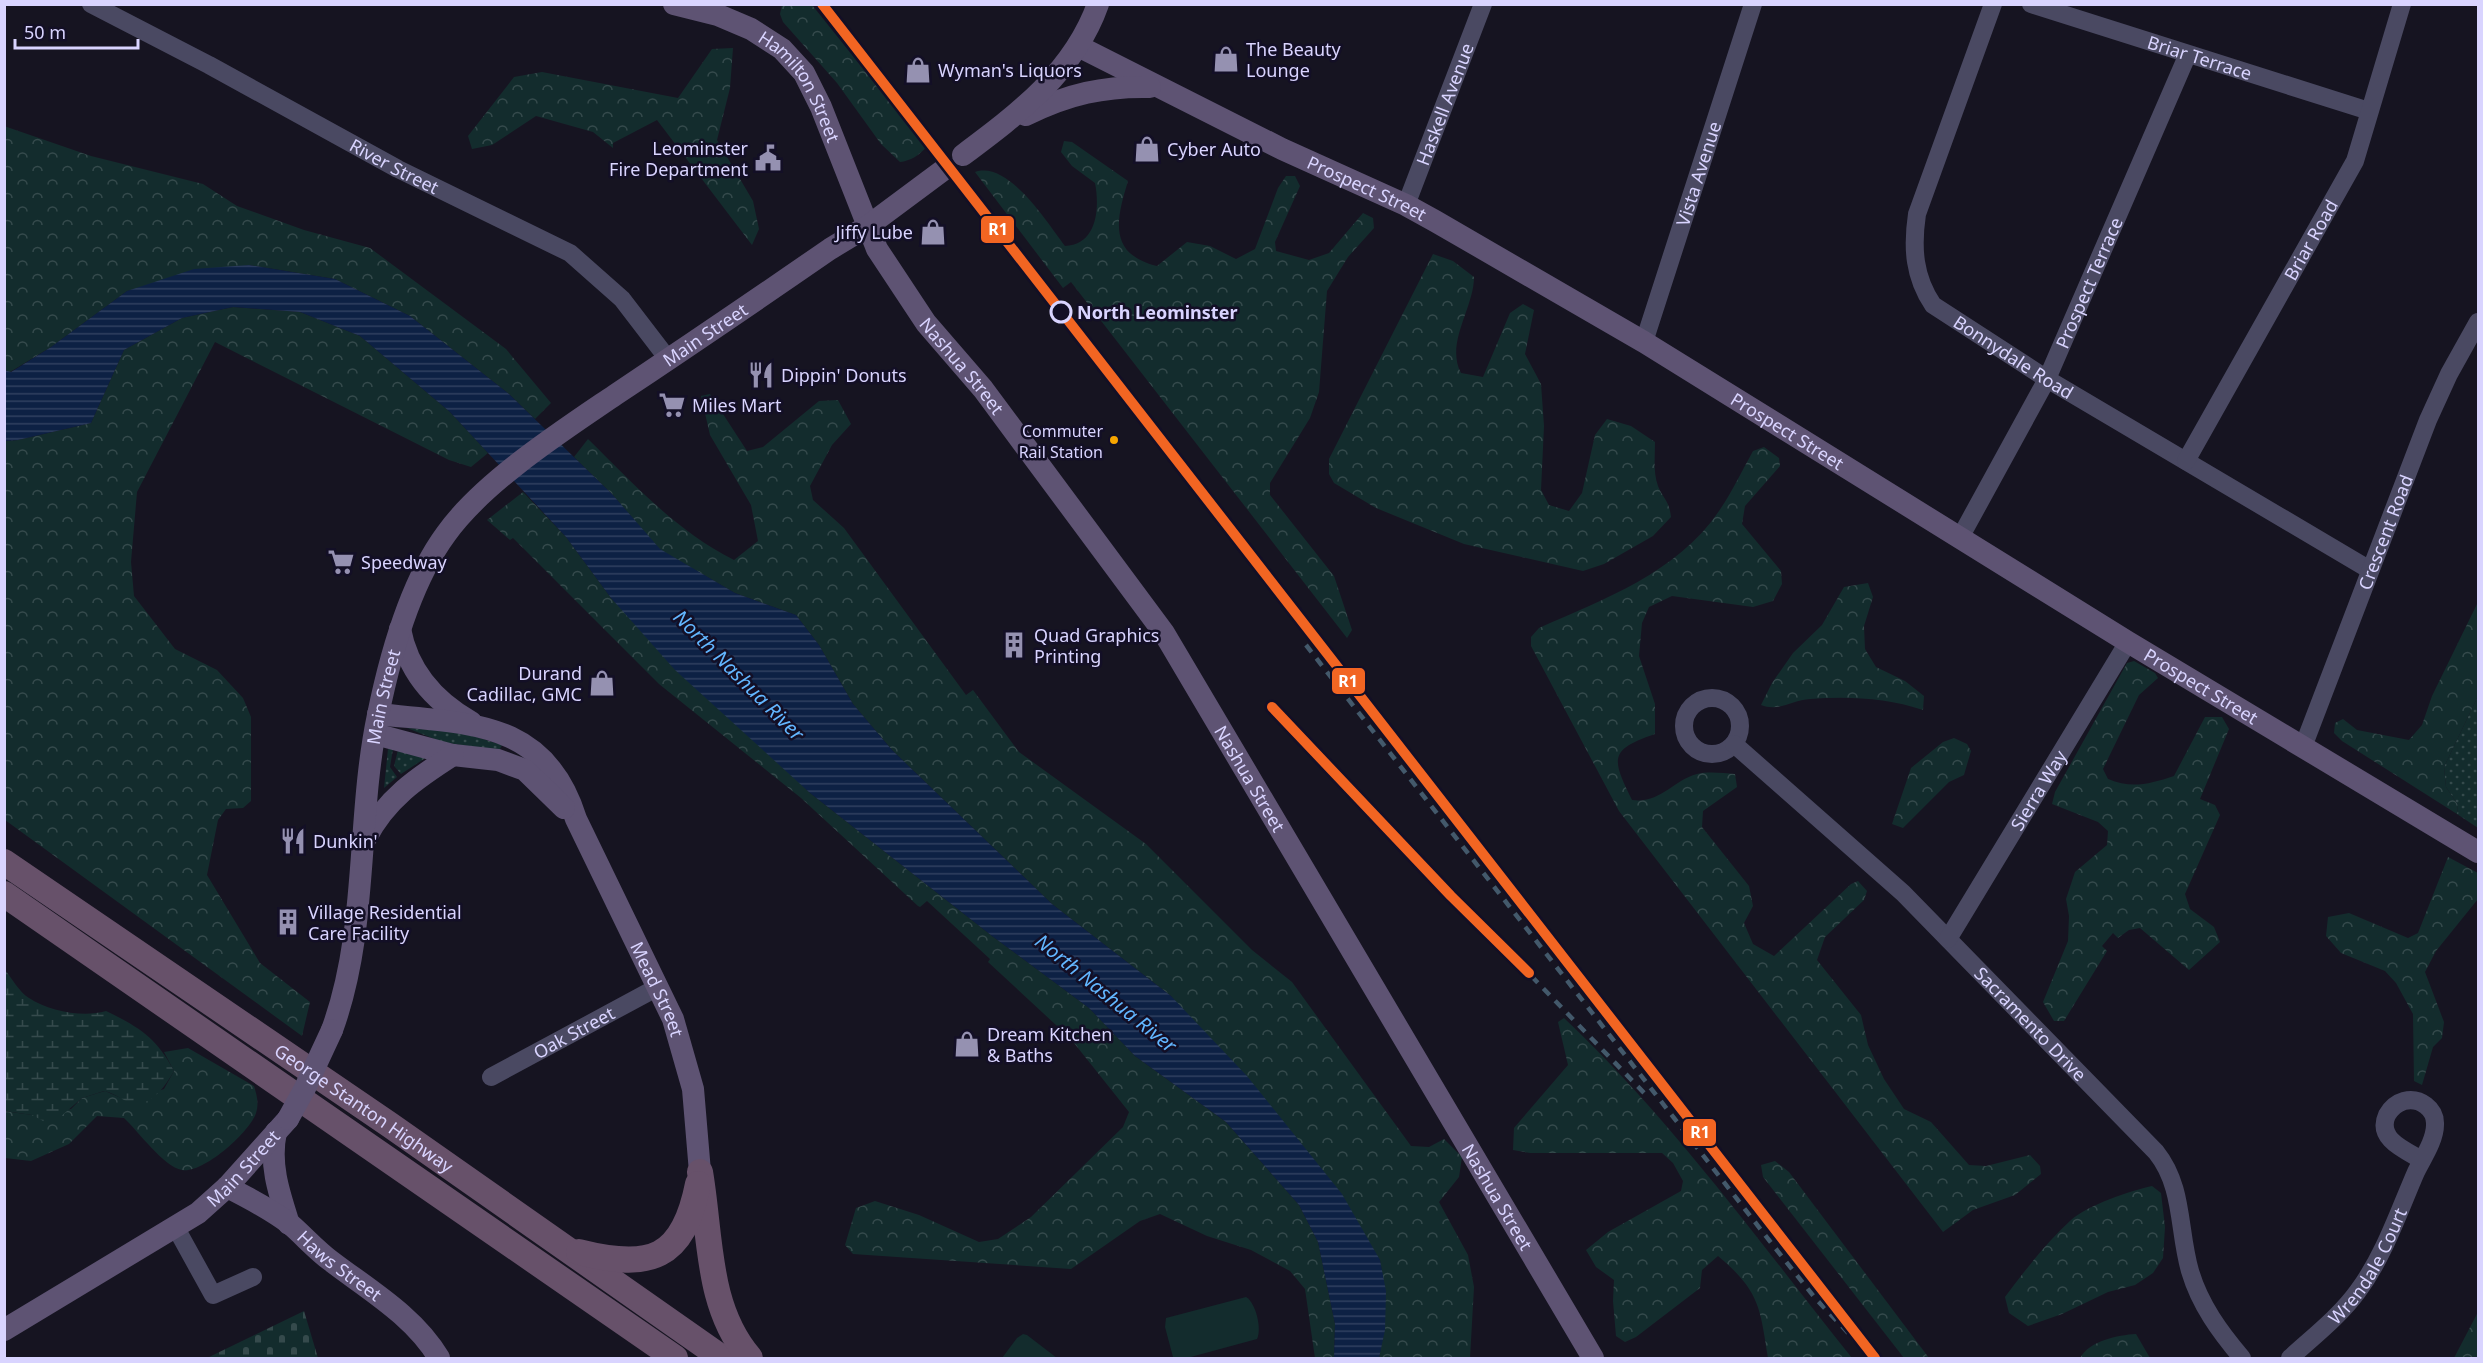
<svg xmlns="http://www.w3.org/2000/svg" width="2483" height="1363" font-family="'Noto Sans',sans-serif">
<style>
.grass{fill:url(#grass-dots)}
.forest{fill:url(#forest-crowns)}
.wetland{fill:url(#wetland-marsh)}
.cemetery{fill:url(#cemetery-stones)}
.pitch{fill:#132c2d}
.water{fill:url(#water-rules)}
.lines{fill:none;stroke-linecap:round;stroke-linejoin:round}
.minor{stroke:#4a4962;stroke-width:18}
.major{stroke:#5e5373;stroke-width:22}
.highway{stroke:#67516a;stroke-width:26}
.rail{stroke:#43596b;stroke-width:4.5;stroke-dasharray:9 8;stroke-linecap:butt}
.major-bridge{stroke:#5e5373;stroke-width:22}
.rail-1-casing{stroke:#130f26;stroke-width:15}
.rail-1{stroke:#f26522;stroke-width:10}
.stop-dot{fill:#130f26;stroke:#d9d4ff;stroke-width:3}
.bus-dot{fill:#f7a600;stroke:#130f26;stroke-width:2}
.labels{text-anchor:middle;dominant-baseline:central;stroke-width:5;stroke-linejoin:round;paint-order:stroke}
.bus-label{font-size:16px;fill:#d9d4ff;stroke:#130f26;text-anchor:end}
.poi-label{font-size:18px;fill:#d9d4ff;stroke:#130f26;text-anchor:start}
.street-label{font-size:18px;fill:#d9d4ff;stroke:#130f26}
.stop-label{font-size:18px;font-weight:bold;fill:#d9d4ff;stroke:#130f26;text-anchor:start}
.water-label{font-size:20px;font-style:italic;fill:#62b6ff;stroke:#130f26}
.line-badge{stroke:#130f26;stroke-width:2}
.badge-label{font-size:16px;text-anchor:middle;font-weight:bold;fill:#fff}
</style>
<defs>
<pattern id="grass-dots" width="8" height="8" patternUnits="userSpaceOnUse" patternTransform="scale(1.5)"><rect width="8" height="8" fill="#132c2d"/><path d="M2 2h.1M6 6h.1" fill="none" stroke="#354a4c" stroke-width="1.8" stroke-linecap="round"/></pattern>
<pattern id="forest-crowns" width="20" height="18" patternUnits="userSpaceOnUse" patternTransform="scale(1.5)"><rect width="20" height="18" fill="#132c2d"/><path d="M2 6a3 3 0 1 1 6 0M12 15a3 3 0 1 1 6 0" fill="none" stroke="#354a4c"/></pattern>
<pattern id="wetland-marsh" width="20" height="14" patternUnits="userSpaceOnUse" patternTransform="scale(1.5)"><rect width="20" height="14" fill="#132c2d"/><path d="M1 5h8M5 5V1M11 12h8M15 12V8" fill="none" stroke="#354a4c"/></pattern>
<pattern id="cemetery-stones" width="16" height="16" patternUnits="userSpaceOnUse" patternTransform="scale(1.5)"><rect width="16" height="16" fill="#132c2d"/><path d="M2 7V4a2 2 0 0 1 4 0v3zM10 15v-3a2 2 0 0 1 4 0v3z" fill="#354a4c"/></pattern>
<pattern id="water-rules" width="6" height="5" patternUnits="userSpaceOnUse" patternTransform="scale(1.5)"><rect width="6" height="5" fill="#0d2144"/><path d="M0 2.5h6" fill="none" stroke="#304060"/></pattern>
</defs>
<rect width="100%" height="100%" fill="#161421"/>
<g class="grass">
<path d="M 2478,696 L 2478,828 L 2457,814 L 2458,805 L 2446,787 L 2444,767 Z"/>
<path d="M 407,728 L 461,732 L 502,745 L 499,751 L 442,742 Z"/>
<path d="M 388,749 L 393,749 L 390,767 L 397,777 L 384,788 Z"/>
<path d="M 398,750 L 425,757 L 424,759 L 401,774 L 394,766 Z"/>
</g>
<g class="forest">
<path d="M 782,5 L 812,5 L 926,147 C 920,155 910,161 900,162 L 881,144 L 837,83 L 783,22 L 780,14 Z"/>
<path d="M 733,48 L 730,88 L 717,140 L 753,201 L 759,229 L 752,245 L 657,120 L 613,143 L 613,148 L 593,132 L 536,116 L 492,145 L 472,149 L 468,136 L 514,77 L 542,72 L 678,98 L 712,49 Z"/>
<path d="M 4,126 L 91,156 L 203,184 L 237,206 L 304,230 L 370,248 L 506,349 L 551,403 L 535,419 L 509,394 L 410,316 L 335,279 L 249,265 L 127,291 L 51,347 L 10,372 L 5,370 Z"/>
<path d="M 1064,141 L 1072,142 L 1128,181 C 1116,220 1108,254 1157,266 L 1187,242 L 1210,246 L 1236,259 L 1255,249 L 1278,188 L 1286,176 L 1295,176 L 1300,186 L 1275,242 L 1276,251 L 1309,260 L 1329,253 L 1363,213 L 1373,218 L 1374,228 L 1348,257 L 1327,291 L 1319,392 L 1310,418 L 1270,483 L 1270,495 L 1334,576 L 1352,630 L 1347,638 L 1071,282 L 1063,288 L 975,172 C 1008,160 1047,222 1065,246 C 1097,245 1100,208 1095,183 L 1072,166 L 1061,152 Z"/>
<path d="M 1433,254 L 1453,261 L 1474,277 C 1474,308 1445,343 1461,373 L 1483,377 L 1510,313 L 1523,304 L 1534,310 L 1525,354 L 1541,384 L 1544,426 L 1541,490 L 1549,505 L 1569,511 L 1582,493 L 1595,435 L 1607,419 L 1631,426 L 1655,442 C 1655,457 1653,472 1658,486 C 1663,499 1669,500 1671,517 L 1653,536 L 1604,564 L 1583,571 L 1464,544 L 1376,508 L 1334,483 L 1329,474 L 1329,459 Z"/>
<path d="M 233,307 L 300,312 L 360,336 L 450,412 L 488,453 L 471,467 L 449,460 L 215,342 L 137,492 L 131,562 L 134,596 L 175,649 L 217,670 L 243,698 L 251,717 L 251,801 L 243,808 L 226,809 L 218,820 L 207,875 L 260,963 L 310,1002 L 302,1036 L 5,820 L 5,441 L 18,440 L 91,423 L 124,350 L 182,318 Z"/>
<path d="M 710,394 L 747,451 L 763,447 L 819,401 L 838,400 L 851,424 L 832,445 L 810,486 L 813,500 L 844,528 L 966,695 L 973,690 L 1019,752 L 1146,844 L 1252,950 L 1292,982 L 1411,1146 L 1429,1147 L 1444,1139 L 1462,1157 L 1459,1177 L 1439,1202 L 1468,1255 L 1474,1287 L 1470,1358 L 1379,1358 C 1386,1324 1386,1294 1380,1260 L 1171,996 L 1052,904 L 892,750 L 853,704 L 819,645 L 796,615 L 735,593 L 659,549 L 612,494 L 574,457 L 588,439 C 634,484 676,531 734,560 L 758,541 L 751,505 L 710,435 L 701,396 Z"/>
<path d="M 1764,447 L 1779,458 L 1780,466 L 1745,506 L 1742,524 L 1781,571 L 1782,584 L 1773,601 L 1753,607 L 1672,596 L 1649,607 L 1642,623 L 1639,656 L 1655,704 L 1655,734 C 1608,750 1612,759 1632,800 C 1660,804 1672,781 1697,774 C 1708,771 1723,773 1735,774 L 1737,787 L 1703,811 L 1702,827 L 1749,886 L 1753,906 L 1744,923 L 1753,944 L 1774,956 L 1851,884 L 1858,881 L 1867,891 L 1864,900 L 1825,937 L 1817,960 L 1861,1015 L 1868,1045 L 1884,1079 L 1904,1109 L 1931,1122 L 1969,1165 L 1986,1166 L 2030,1155 L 2040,1166 L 2041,1174 L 2015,1195 L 1973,1210 L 1943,1232 L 1619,811 L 1531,646 L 1531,637 L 1539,628 C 1604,599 1677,573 1719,511 C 1732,492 1742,471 1753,451 Z"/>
<path d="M 523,492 L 566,537 L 611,598 L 810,793 L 992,936 L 1089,1008 L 1135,1056 L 1226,1122 L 1299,1205 L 1318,1242 L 1335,1324 L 1334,1358 L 1315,1358 L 1305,1289 L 1290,1271 L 1251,1250 L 1207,1236 L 1160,1214 L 1140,1221 L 1071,1269 L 853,1254 L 845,1245 L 856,1208 L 875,1201 L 919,1215 L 979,1242 L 998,1239 L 1031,1217 L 1123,1127 L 1129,1112 L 1070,1038 L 988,962 L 990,959 L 927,901 L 920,907 L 918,906 L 801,798 L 659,684 L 513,538 L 510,540 L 487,520 Z"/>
<path d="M 1868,583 L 1873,597 L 1864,626 L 1865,649 L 1876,667 L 1905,681 L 1924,696 L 1923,710 C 1887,698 1849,696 1810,699 C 1792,700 1779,712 1761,705 L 1772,683 L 1793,653 L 1822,625 L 1844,587 Z"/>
<path d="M 2478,602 L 2478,696 L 2444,767 L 2446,787 L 2458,805 L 2457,814 L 2342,741 L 2334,733 L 2335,723 L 2343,719 L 2357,730 L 2409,740 L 2422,725 L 2432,696 Z"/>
<path d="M 2134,661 L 2155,673 L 2158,678 L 2139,695 L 2103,769 L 2108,779 C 2131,789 2150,784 2174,776 L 2205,717 L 2222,717 L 2229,729 L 2200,799 L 2215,805 L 2220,815 L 2185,894 L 2190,909 L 2214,927 L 2220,942 L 2189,970 L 2140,928 L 2129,930 L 2118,938 L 2113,933 L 2102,946 L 2107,951 L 2064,1021 L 2054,1021 L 2043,1002 L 2068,941 L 2069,916 L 2066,899 L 2075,872 L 2107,845 L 2108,831 L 2098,822 L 2052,804 L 2055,792 L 2127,663 Z"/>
<path d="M 1954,738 L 1967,744 L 1971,751 L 1964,775 L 1949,782 L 1903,828 L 1892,824 L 1911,768 L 1943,742 Z"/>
<path d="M 2448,857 L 2478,873 L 2478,899 L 2436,951 L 2425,972 L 2444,1022 L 2442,1038 L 2433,1047 L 2422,1085 L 2414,1081 L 2413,1014 L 2396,983 L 2385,971 L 2341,953 L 2326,936 L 2328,917 L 2349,913 L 2408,938 L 2418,933 Z"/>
<path d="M 1564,1018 C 1672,1120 1760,1243 1852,1358 L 1768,1358 C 1760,1308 1760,1291 1718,1256 L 1702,1270 L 1700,1288 L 1636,1337 L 1625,1342 L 1616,1336 L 1613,1301 L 1614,1280 L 1596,1267 L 1586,1250 L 1608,1232 L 1681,1191 L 1683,1181 L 1673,1163 L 1662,1153 L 1530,1153 L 1513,1150 L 1514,1128 L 1568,1065 L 1558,1022 Z"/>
<path d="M 188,1048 L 254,1086 C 257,1096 259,1103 256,1113 C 250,1132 203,1174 182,1170 C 164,1167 138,1131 124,1118 L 97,1116 L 69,1144 L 31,1161 L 5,1158 L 4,1111 L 32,1115 L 71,1109 L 82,1098 L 105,1091 L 128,1101 L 164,1089 L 174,1071 L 164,1052 Z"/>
<path d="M 1775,1161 L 1789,1172 L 1929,1358 L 1904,1358 L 1763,1177 L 1761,1165 Z"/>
<path d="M 2152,1186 L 2161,1193 L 2165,1227 L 2163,1258 L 2153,1273 L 2135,1285 L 2108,1292 L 2062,1314 L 2028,1326 L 2009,1313 L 2005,1297 C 2025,1270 2047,1242 2071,1220 C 2088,1205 2130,1191 2152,1186 Z"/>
<path d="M 2478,1312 L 2478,1358 L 2454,1358 Z"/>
<path d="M 2136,1334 L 2150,1358 L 2080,1358 C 2089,1341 2118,1335 2136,1334 Z"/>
</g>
<path class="wetland" d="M 4,969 C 12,978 19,992 29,998 C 49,1011 83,1018 106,1011 C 139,1027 157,1038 174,1071 C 164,1088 149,1111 126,1101 C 118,1097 113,1093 104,1091 L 82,1098 L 59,1118 L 47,1123 L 32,1115 L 5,1111 Z"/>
<path class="cemetery" d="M 304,1311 L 318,1358 L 207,1358 Z"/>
<g class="pitch">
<path d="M 1246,1297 C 1256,1303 1262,1329 1257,1339 L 1187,1358 L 1173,1357 L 1165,1327 L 1166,1318 Z"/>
<path d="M 1023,1334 L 1027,1335 L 1057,1358 L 1002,1358 L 1017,1338 Z"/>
</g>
<path class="water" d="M 249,265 L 335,279 L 410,316 L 509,394 L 612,494 L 660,549 L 735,593 L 796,615 L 819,645 L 853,704 L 892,750 L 1052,904 L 1171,996 L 1247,1076 L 1342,1194 L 1380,1260 L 1386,1291 L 1385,1330 L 1379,1358 L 1334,1358 L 1335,1324 L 1318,1242 L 1299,1205 L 1226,1122 L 1135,1056 L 1089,1008 L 992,936 L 810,793 L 675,670 L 611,598 L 566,537 L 450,412 L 360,336 L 300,312 L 233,307 L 182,318 L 124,350 L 91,423 L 18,440 L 5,441 L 4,370 L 11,372 L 51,347 L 127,291 L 194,269 Z"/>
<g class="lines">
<g class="minor">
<path id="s1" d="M 91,4 L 209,65 L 398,169 L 570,253 L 622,299 L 668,359"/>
<path id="s2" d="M 1993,4 L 1917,214 C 1912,248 1914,277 1933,305 L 2047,379 L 2370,570"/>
<path id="s3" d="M 2031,4 L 2369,111"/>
<path id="s4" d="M 1406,205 L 1483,4"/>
<path id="s5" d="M 1644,342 L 1753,4"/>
<path id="s6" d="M 2186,461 L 2355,161 L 2402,4"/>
<path id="s7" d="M 1961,536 L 2047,379 L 2187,56"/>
<circle cx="1712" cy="726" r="28"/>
<path id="s8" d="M 1734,744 L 1903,893 L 2156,1152 C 2184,1187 2178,1230 2190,1271 C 2200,1305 2220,1332 2242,1358"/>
<path id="s9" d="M 2303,747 L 2428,420 L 2449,374 L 2478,322"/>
<path id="s10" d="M 1948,939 L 2128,642"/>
<path id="s11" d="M 491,1077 L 658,987"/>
<path d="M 176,1228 L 213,1295 L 253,1277"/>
<path id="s12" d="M 2290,1358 C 2313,1337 2340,1316 2358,1291 C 2384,1256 2399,1211 2416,1172 C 2423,1158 2435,1140 2435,1125 C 2436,1109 2420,1097 2404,1101 C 2397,1103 2391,1108 2387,1115 C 2376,1139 2405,1150 2422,1160"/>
</g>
<g class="major">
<path id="s13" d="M 674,4 L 718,15 L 751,29 L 782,49 L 804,73 L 821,107 L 877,249 L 926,323 L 983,389 L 1164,633 L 1593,1358"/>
<path id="s14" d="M 1078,46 L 1282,149 L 1406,205 L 1435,221 L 1644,342 L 2128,642 L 2478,852"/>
<path d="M 1026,115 C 1068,94 1104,86 1150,87"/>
<path d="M 963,155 C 1018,114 1074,72 1098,4"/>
<path d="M 400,629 C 408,672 434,701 471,722"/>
<path id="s15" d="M 378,714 C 466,724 545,718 576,819 L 673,1019 L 693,1089 L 700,1172"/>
<path d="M 375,734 L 453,755 L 498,760 L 525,770 L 564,808"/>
<path d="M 366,838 C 386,799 417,778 453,755"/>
<path id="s16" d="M 332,1030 C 369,929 356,820 378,715 C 390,656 410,583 446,534 C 483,482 562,431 615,395 C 687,347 759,298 830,249 L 868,226 L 942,171"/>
<path d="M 276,1132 C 269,1164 279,1193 289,1224"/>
<path id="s17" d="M 227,1187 C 249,1198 270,1209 290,1224 C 304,1236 316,1250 331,1261 C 369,1290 414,1316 439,1358"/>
<path id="s18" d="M 4,1330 L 198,1213 L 227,1187 L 288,1119"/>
</g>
<g class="highway">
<path id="s19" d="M 4,862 L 390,1125 L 722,1358"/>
<path d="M 4,894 L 675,1358"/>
<path d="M 700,1172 C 711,1236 706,1307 750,1358"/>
<path d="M 579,1252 C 650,1270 683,1260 698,1184"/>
</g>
<g class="rail">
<path d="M 1306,645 L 1772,1244 L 1815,1298 L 1872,1358"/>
<path d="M 1272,707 L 1647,1096"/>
</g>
<path class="major-bridge" d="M 288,1119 L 305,1088 L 332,1030"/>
<g class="rail-1-casing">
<g id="rail-1">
<path d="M 822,4 L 1875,1358"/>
<path d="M 1272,707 L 1451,896 L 1529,973"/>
</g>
</g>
<use href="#rail-1" class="rail-1"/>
</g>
<defs>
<g id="shop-bare" transform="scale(2.07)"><path d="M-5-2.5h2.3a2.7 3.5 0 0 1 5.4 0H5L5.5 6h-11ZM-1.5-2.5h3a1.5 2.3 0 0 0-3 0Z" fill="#9591b1" stroke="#130f26" stroke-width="2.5" paint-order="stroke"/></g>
<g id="civic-bare" transform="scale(2.07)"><path d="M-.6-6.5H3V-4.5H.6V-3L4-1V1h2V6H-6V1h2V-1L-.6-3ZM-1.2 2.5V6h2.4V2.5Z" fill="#9591b1" stroke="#130f26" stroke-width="2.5" paint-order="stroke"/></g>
<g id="restaurant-bare" transform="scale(2.07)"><path d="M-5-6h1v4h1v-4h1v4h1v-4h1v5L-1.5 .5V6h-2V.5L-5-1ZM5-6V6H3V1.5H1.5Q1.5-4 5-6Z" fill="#9591b1" stroke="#130f26" stroke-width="2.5" paint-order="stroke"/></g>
<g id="supermarket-bare" transform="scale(2.07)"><path d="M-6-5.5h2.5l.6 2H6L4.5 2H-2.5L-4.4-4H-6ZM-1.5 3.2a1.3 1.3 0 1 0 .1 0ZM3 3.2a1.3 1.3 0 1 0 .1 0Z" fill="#9591b1" stroke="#130f26" stroke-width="2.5" paint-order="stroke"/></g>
<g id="building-bare" transform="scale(2.07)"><path d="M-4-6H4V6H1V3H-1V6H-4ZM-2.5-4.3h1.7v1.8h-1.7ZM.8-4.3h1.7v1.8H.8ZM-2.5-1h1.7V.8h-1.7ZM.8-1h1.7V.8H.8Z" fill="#9591b1" stroke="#130f26" stroke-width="2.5" paint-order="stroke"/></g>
</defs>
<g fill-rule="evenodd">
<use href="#shop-bare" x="1226" y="59"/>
<use href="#shop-bare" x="918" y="70"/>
<use href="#shop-bare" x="1147" y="149"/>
<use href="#civic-bare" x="768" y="158"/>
<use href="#shop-bare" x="933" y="232"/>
<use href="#restaurant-bare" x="761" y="375"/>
<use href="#supermarket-bare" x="672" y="405"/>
<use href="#supermarket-bare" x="341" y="562"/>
<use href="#building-bare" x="1014" y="645"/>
<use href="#shop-bare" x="602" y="683"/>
<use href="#restaurant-bare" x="293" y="841"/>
<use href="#building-bare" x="288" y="922"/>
<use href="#shop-bare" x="967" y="1044"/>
</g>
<circle class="stop-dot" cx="1061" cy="312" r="10"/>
<circle class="bus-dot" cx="1114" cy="440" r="5"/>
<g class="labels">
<g class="bus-label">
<text x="1103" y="431">Commuter<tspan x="1103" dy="21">Rail Station</tspan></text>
</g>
<g class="poi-label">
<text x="1246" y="49">The Beauty<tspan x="1246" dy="21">Lounge</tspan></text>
<text x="938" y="70">Wyman's Liquors</text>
<text x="748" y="148" text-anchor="end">Leominster<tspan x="748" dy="21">Fire Department</tspan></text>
<text x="1167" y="149">Cyber Auto</text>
<text x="913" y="232" text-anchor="end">Jiffy Lube</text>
<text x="781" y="375">Dippin' Donuts</text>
<text x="692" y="405">Miles Mart</text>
<text x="361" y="562">Speedway</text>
<text x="1034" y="635">Quad Graphics<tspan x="1034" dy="21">Printing</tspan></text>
<text x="582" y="673" text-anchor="end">Durand<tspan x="582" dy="21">Cadillac, GMC</tspan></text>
<text x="313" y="841">Dunkin'</text>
<text x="308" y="912">Village Residential<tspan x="308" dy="21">Care Facility</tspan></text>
<text x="987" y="1034">Dream Kitchen<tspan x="987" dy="21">&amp; Baths</tspan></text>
</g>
<g class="street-label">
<text stroke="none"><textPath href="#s3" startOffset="177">Briar Terrace</textPath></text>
<text stroke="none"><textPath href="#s13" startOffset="159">Hamilton Street</textPath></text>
<text stroke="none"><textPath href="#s4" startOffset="108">Haskell Avenue</textPath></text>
<text stroke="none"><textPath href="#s1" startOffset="344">River Street</textPath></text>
<text stroke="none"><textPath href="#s5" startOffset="177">Vista Avenue</textPath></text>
<text stroke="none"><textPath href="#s14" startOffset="322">Prospect Street</textPath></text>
<text stroke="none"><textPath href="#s6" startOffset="254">Briar Road</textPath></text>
<text stroke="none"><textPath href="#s7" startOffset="284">Prospect Terrace</textPath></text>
<text stroke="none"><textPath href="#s16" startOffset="842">Main Street</textPath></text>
<text stroke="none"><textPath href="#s2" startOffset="414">Bonnydale Road</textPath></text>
<text stroke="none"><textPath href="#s13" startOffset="486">Nashua Street</textPath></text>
<text stroke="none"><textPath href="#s14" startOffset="808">Prospect Street</textPath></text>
<text stroke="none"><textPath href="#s9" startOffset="230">Crescent Road</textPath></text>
<text stroke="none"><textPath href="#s14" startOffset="1294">Prospect Street</textPath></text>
<text stroke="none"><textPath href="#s16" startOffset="338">Main Street</textPath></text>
<text stroke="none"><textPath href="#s13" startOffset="990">Nashua Street</textPath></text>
<text stroke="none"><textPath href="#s10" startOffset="174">Sierra Way</textPath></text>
<text stroke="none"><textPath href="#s15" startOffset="432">Mead Street</textPath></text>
<text stroke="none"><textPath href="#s8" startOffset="408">Sacramento Drive</textPath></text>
<text stroke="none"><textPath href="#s11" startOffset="94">Oak Street</textPath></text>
<text stroke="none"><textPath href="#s19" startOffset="436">George Stanton Highway</textPath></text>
<text stroke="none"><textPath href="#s18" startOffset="290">Main Street</textPath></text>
<text stroke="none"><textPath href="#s13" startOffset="1476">Nashua Street</textPath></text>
<text stroke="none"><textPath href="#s12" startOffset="122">Wrendale Court</textPath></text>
<text stroke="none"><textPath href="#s17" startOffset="138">Haws Street</textPath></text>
</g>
<g class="stop-label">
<text x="1077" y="312">North Leominster</text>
</g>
<g class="water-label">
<text transform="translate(739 675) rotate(45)">North Nashua River</text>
<text transform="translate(1106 993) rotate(39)">North Nashua River</text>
</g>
</g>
<g class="line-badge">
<rect x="980" y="215" width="35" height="29" rx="6" fill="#f26522"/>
<rect x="1331" y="667" width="35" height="28" rx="6" fill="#f26522"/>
<rect x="1682" y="1118" width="35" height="29" rx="6" fill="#f26522"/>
</g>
<g class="badge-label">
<text x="998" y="235">R1</text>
<text x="1348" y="687">R1</text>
<text x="1700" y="1138">R1</text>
</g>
<rect width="2483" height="1363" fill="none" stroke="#d9d4ff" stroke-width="12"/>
<path d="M15 39v9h123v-9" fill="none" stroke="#d9d4ff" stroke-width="3"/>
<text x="24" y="39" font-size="18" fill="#d9d4ff" stroke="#130f26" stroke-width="4.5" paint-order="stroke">50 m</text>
</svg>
